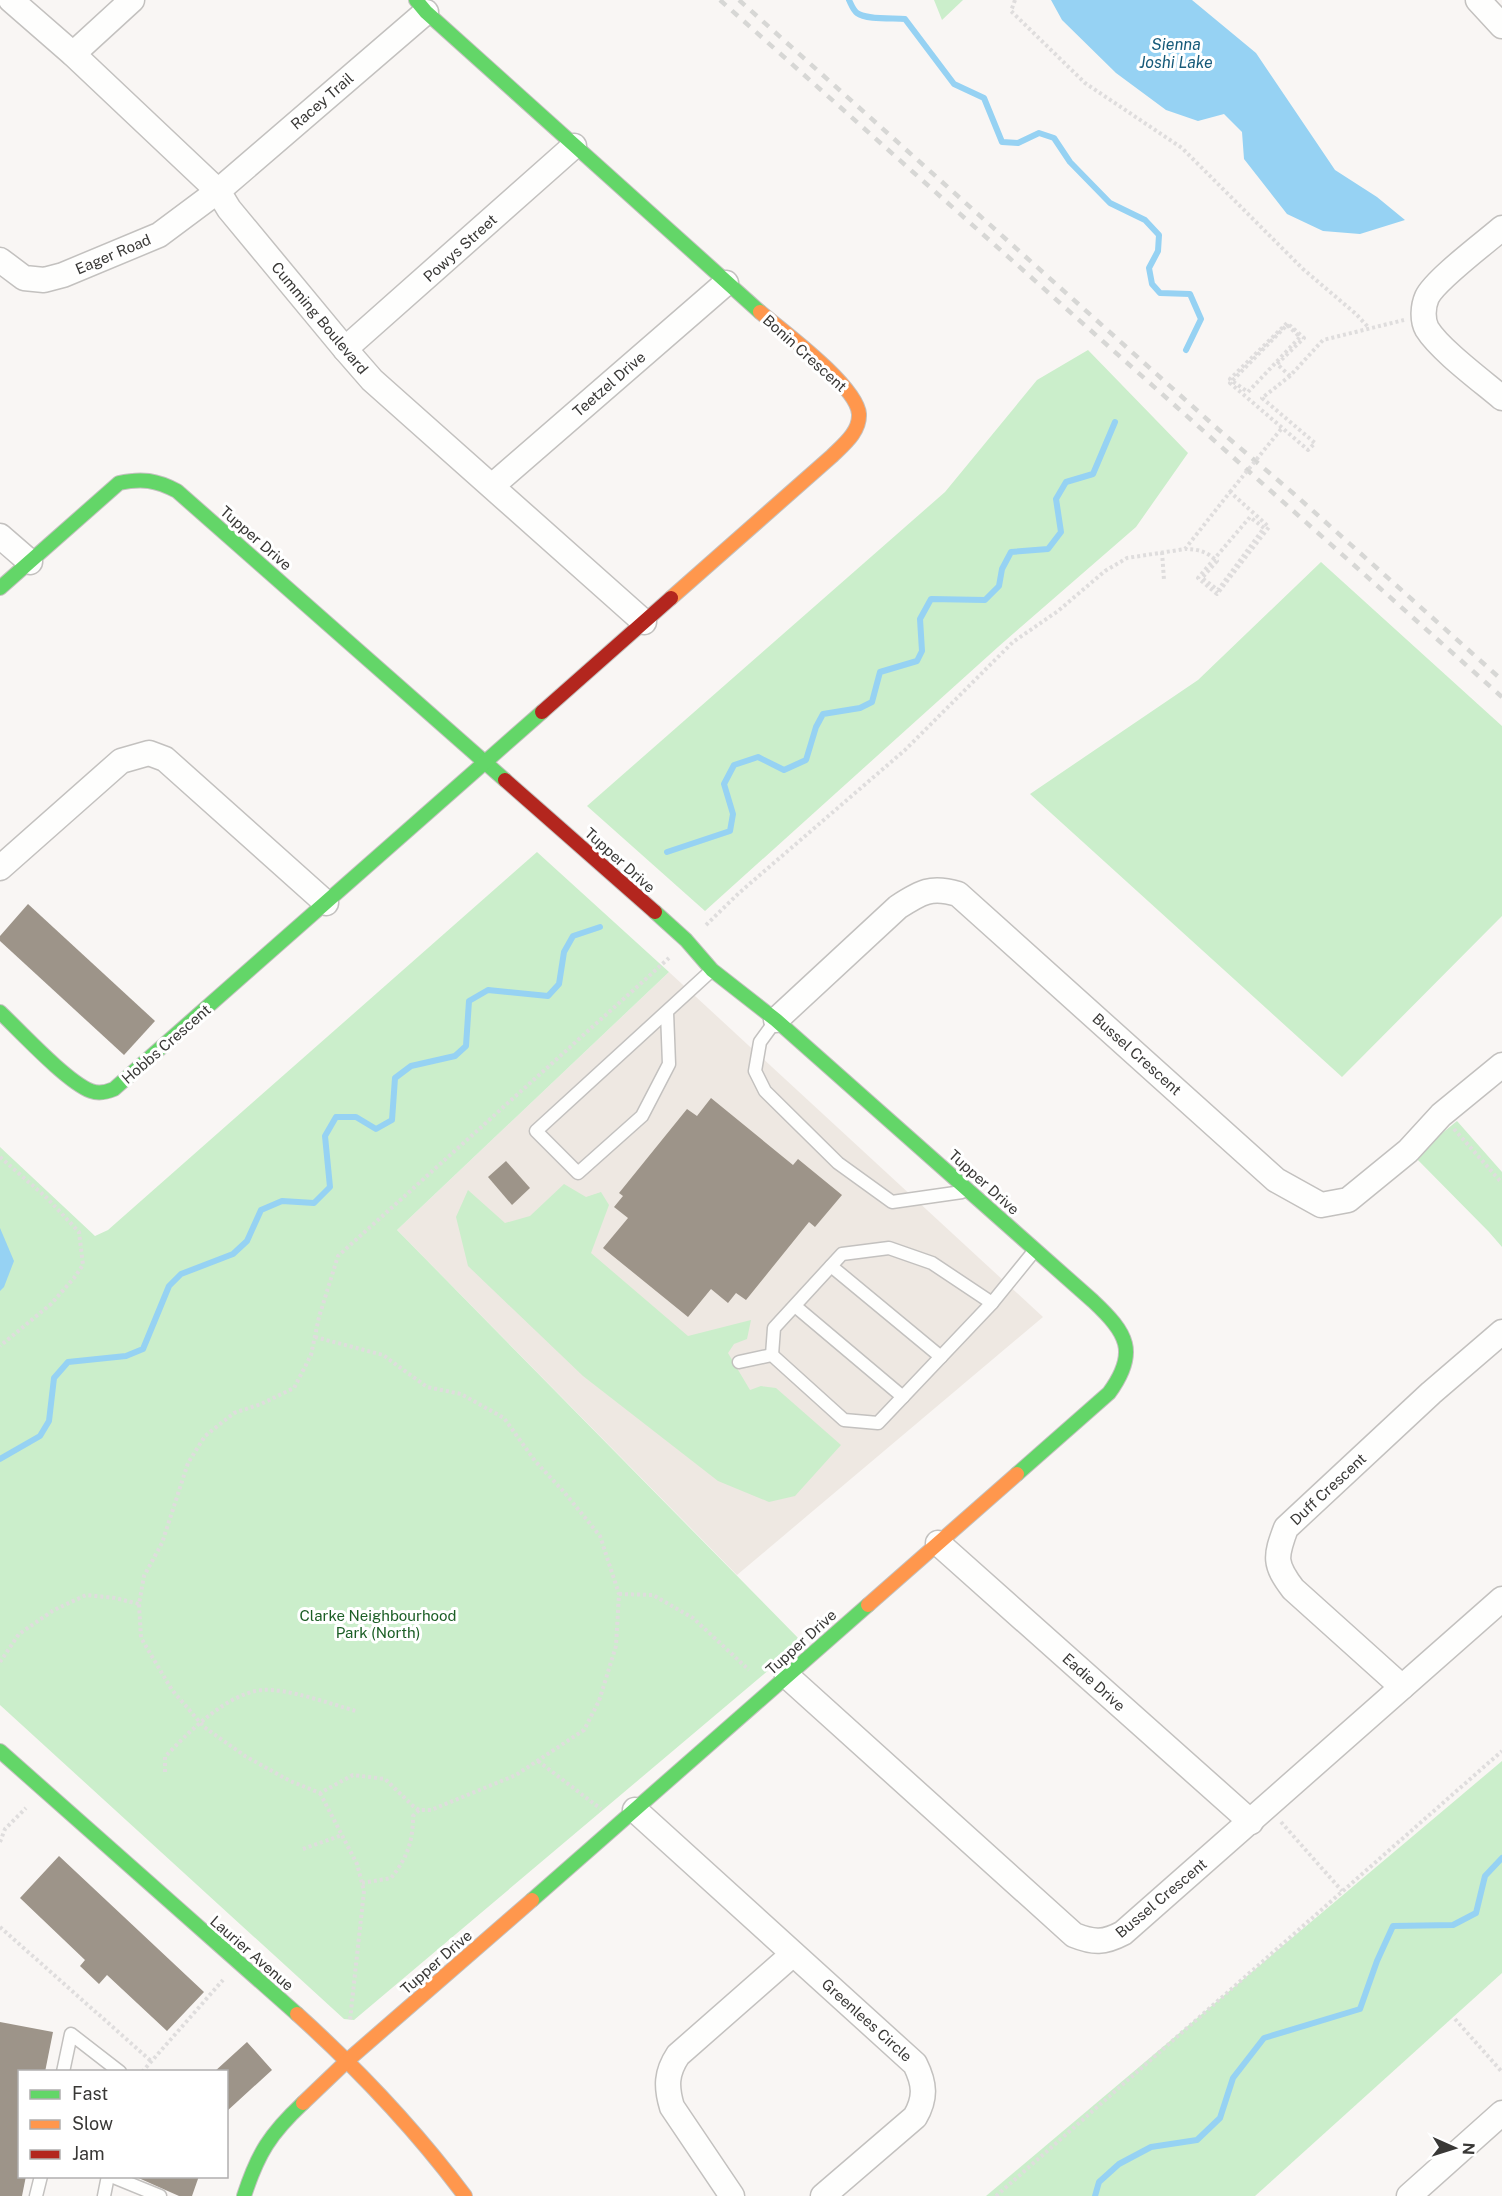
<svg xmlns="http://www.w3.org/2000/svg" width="1502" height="2196" font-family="'Public Sans',sans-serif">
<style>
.built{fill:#eee8e2}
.green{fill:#cbeecb}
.water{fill:#96d2f3}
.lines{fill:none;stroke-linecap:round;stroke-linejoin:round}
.stream{stroke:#96d2f3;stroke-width:6}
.building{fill:#9d9489}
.lane-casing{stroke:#c3c1bf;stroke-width:15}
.street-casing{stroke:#c3c1bf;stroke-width:27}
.fast-casing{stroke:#c3c1bf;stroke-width:16}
.slow-casing{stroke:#c3c1bf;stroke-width:16}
.jam-casing{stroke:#c3c1bf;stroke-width:16}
.path{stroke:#dfdddd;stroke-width:4;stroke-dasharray:3 3;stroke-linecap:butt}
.lane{stroke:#fefefd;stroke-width:12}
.street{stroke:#fefefd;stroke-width:24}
.fast{stroke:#63d668;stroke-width:14}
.slow{stroke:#ff974d;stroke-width:14}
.jam{stroke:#b3261e;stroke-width:14}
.rail{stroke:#d7d7d5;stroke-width:4.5;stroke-dasharray:8 8;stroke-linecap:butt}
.path-bridge{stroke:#dfdddd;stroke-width:4;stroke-dasharray:3 3;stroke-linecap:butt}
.labels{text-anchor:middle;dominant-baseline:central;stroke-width:6;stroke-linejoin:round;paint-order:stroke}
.street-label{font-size:15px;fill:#393836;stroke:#fff}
.park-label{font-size:15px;fill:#1b5e25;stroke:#fff}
.water-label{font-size:16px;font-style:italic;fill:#165a79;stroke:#fff}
</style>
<rect width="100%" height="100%" fill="#f9f6f4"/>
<path class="built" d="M 669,972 L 1043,1317 L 737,1575 L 397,1230 Z"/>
<g class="green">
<path d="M 934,0 L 963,0 L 942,20 Z"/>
<path d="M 1088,350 L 1188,453 L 1136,527 L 998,647 L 705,911 L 587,806 L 945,492 L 1037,380 Z"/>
<path d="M 1321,562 L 1502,726 L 1502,916 L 1342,1077 L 1030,794 L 1198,680 Z"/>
<path d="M 537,852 L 669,972 L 397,1230 L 802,1642 L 354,2020 L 344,2019 L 0,1705 L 0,1147 L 95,1236 L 108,1230 Z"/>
<path d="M 1457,1121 L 1502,1172 L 1502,1247 L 1489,1232 L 1414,1156 Z"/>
<path d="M 564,1184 L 586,1197 L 601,1192 L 609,1205 L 591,1253 L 688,1336 L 751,1320 L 747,1339 L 734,1344 L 728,1353 L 750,1390 L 761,1386 L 776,1388 L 841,1445 L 795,1496 L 769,1502 L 718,1481 L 583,1376 L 468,1266 L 456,1217 L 468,1190 L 505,1223 L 530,1216 Z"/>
<path d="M 1502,1761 L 1502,1973 L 1255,2196 L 986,2196 Z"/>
</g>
<g class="water">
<path d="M 1051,0 L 1192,0 L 1256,53 L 1335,170 L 1377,197 L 1405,220 L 1360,234 L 1323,231 L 1287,214 L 1244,159 L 1242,132 L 1224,114 L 1198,121 L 1166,110 L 1116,73 L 1062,20 Z"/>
<path d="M 0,1228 L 14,1261 L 4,1287 L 0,1291 Z"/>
</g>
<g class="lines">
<g class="stream">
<path d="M 849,0 C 851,4 853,10 857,13 C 866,20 892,18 905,19 L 954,84 L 984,98 L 1002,142 L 1018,143 L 1039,133 L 1054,138 L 1070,162 L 1110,203 L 1145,220 L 1159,235 L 1158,251 L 1149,268 L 1152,284 L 1160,293 L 1190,294 L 1201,319 L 1186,350"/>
<path d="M 667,852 L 730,831 L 733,814 L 724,784 L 734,765 L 758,757 L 784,770 L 806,760 L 816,727 L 823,714 L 860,708 L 872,702 L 880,672 L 917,661 L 922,651 L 920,619 L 931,599 L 985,600 L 999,586 L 1002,569 L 1011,552 L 1048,549 L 1061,532 L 1056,499 L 1066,482 L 1093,474 L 1115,422"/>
<path d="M 0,1459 L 40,1436 L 49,1421 L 54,1378 L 68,1362 L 126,1356 L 143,1349 L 169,1286 L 181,1274 L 233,1254 L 247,1241 L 261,1210 L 282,1201 L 314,1203 L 330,1187 L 325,1136 L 336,1117 L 356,1117 L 376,1129 L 392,1120 L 395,1078 L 411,1066 L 455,1056 L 466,1046 L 469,1001 L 488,990 L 548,996 L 559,984 L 564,952 L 573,936 L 600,927"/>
<path d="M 1095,2196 L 1099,2182 L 1119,2164 L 1151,2147 L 1197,2140 L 1220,2118 L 1233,2078 L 1264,2038 L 1360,2009 L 1377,1961 L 1393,1926 L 1453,1925 L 1476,1913 L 1485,1876 L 1502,1858"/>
</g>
</g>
<g class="building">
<path d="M 28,904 L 155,1021 L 124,1055 L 0,941 L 0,936 Z"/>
<path d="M 711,1098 L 793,1165 L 798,1159 L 842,1195 L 815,1227 L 809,1222 L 746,1300 L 736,1293 L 728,1303 L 711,1289 L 688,1317 L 603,1248 L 628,1218 L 614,1207 L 623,1196 L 619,1193 L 687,1109 L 697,1116 Z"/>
<path d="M 506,1161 L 530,1188 L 512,1205 L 488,1177 Z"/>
<path d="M 59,1856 L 204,1992 L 167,2031 L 107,1975 L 99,1984 L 80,1966 L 85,1960 L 20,1898 Z"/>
<path d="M 0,2022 L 53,2032 L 45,2072 L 20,2072 L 20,2176 L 26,2176 L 22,2196 L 0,2196 Z"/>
<path d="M 247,2042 L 272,2070 L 226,2112 L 226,2072 L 214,2072 Z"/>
<path d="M 134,2176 L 199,2176 L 192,2196 L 179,2196 Z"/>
</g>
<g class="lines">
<g class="lane-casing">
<g id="lane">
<path d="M 667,1012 L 669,1064 L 642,1116 L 578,1173 L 536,1131 L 712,970"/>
<path d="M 776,1020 L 760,1042 L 755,1071 L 765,1091 L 838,1163 L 892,1202 L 962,1192"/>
<path d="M 831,1266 L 941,1357"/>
<path d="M 795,1306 L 903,1397"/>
<path d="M 772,1355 L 774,1328 L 842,1254 L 889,1248 L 932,1263 L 992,1303"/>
<path d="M 739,1362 L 772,1355 L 844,1420 L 878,1423 L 992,1303 L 1035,1250"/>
<path d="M 63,2072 L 71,2034 L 120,2072"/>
<path d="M 111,2176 L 160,2196"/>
<path d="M 36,2196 L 41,2176"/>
<path d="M 104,2196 L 108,2176"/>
</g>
</g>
<g class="street-casing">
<g id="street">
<path d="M 11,0 L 73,54 L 218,191 L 229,209 L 345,349 L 372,380 L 644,622"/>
<path d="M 1478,0 L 1502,26"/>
<path d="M 73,54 L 132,0"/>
<path d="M 1502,228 C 1486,242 1435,280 1427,297 C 1423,306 1422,320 1427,329 C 1440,350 1482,381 1502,398"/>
<path d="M 0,260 L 24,278 L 44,280 L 63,275 L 159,235 L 218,191 L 426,12"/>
<path d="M 345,349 L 574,146"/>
<path d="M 492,486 L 726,283"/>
<path d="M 0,536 L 30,562"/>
<path d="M 0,868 L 121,761 L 149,753 L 165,759 L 326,903"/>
<path d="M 776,1020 L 898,907 C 921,892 931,886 958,894 L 1276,1180 L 1321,1205 L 1348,1200 L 1408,1151 L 1441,1115 L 1502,1065"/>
<path d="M 938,1543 L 1251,1822"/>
<path d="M 787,1676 L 1074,1935 C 1094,1943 1104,1943 1123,1933 L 1502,1599"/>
<path d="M 1402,1687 L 1293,1589 C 1274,1564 1275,1557 1286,1528 L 1431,1393 L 1502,1332"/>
<path d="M 635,1810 L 915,2064 C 925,2084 926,2098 915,2117 L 823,2196"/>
<path d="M 732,2196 L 672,2107 C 666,2087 666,2073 678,2055 L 793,1954"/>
<path d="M 1409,2196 L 1502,2113"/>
</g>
</g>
<g class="fast-casing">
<g id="fast">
<path d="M 416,0 L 426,12 L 760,312"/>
<path d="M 0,588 L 119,483 C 142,478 156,480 177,491 L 505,780"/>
<path d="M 655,912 L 686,940 L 712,970 L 776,1020 L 1093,1301 C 1127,1333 1139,1352 1109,1393 L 1017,1474"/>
<path d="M 0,1012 C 21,1032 67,1082 91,1091 C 99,1094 107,1092 114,1089 L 542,712"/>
<path d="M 0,1751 L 297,2014"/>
<path d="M 532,1900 L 868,1605"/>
<path d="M 244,2196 C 258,2153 270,2134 303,2103"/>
</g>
</g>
<g class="slow-casing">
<g id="slow">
<path d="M 671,598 L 832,456 C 843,445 860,432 859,414 C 857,386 783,331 760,312"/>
<path d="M 868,1605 L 1017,1474"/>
<path d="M 297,2014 C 359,2070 415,2129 465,2196"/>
<path d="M 303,2103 L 348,2060 L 532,1900"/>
</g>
</g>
<g class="jam-casing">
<g id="jam">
<path d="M 542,712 L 671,598"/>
<path d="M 505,780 L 655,912"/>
</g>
</g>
<g class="path">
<path d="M 1015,0 L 1011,11 L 1085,83 L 1182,148 L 1303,269 L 1356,314 L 1369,328"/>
<path d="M 1290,376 L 1277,364 L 1304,338 L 1287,323 L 1230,379 L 1232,381 L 1248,392 L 1300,337 L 1287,325 L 1232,381 L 1230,383 L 1308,450 L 1315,443 L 1262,398 L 1290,376 L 1323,340 L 1404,320"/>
<path d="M 1162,552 L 1164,580"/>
<path d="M 706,925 L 739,893 L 905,750 L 1013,642 L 1058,611 L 1105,571 L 1127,558 L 1185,549 L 1230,492 L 1269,527 L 1217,594 L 1198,578 L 1250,517 L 1264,528 L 1218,590 L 1202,578 L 1217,561 C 1207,552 1199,549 1185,549"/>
<path d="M 1454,1129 L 1502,1183"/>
<path d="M 0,1157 L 47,1198 L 79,1232 L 83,1265 L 74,1278 L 51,1304 L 0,1346"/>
<path d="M 315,1337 L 383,1355 L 427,1387 L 461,1394 L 504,1418 L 535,1461 L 564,1492 L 600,1536 L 619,1594 L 616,1646 L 599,1701 L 584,1730 L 516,1775 L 431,1810 L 419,1810 L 413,1806 L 385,1779 L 353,1775 L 320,1793 L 290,1781 L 245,1756 L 204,1727 L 172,1690 L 141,1638 L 139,1604 L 144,1576 L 162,1543 L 188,1463 L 205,1436 L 234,1413 L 261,1404 L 294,1388 L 311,1355 L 319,1317 L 338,1256 L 669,958"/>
<path d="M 619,1594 L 653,1595 L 693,1618 L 749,1670"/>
<path d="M 0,1662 L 19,1634 L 54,1610 L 86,1595 L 115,1598 L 139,1604"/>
<path d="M 538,1761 L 601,1809"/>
<path d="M 165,1772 L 165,1757 C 187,1733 228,1693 262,1690 C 287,1688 331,1704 356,1711"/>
<path d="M 320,1793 L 357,1864 L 364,1891 L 350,2020"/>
<path d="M 1281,1822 L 1342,1891"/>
<path d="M 0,1842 L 5,1829 L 26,1808"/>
<path d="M 303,1849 L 342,1835"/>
<path d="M 362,1883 L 391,1878 C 407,1858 413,1842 413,1816 L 419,1810"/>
<path d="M 0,1927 L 151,2061"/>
<path d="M 1455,2019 L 1502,2072"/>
<path d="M 142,2072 L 223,1980"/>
<path d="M 996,2196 L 1502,1751"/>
</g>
<use href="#lane" class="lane"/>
<use href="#street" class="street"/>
<use href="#fast" class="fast"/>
<use href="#slow" class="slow"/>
<use href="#jam" class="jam"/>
<g class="rail">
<path d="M 720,0 L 1502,697"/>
<path d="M 739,0 L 1219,430 L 1293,493 L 1502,680"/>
</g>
<path class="path-bridge" d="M 1230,492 L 1282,428"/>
</g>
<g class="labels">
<g class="street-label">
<text transform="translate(322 101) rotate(-41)">Racey Trail</text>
<text transform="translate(460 248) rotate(-42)">Powys Street</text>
<text transform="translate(113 254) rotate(-23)">Eager Road</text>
<text transform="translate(320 318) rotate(50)">Cumming Boulevard</text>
<text transform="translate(805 353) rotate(42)">Bonin Crescent</text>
<text transform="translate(609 384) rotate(-41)">Teetzel Drive</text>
<text transform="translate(256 538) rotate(41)">Tupper Drive</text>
<text transform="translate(620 860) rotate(42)">Tupper Drive</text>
<text transform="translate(166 1044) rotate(-41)">Hobbs Crescent</text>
<text transform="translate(1137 1054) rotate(42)">Bussel Crescent</text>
<text transform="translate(984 1182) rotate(42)">Tupper Drive</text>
<text transform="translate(1328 1489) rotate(-43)">Duff Crescent</text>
<text transform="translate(801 1642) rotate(-42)">Tupper Drive</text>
<text transform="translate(1094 1682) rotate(42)">Eadie Drive</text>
<text transform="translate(1161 1898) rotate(-40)">Bussel Crescent</text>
<text transform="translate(252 1953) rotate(41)">Laurier Avenue</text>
<text transform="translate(436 1962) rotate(-41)">Tupper Drive</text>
<text transform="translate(867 2020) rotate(42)">Greenlees Circle</text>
</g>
<g class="park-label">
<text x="378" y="1615">Clarke Neighbourhood<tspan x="378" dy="17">Park (North)</tspan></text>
</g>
<g class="water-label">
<text x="1176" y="44">Sienna<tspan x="1176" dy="18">Joshi Lake</tspan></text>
</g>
</g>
<rect x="18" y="2070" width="210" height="108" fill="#ffffff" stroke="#b0afaf" stroke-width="1.5"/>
<rect x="30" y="2090" width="30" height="9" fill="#63d668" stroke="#b0afaf" stroke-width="1.5"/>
<text x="72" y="2100" font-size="18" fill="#393836">Fast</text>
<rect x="30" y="2120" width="30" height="9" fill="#ff974d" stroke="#b0afaf" stroke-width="1.5"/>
<text x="72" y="2130" font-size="18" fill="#393836">Slow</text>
<rect x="30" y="2150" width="30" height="9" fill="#b3261e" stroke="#b0afaf" stroke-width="1.5"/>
<text x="72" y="2160" font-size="18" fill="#393836">Jam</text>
<g transform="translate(1454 2148) rotate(93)" stroke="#ffffff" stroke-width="4.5" paint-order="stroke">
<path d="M0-4.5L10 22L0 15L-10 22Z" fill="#393836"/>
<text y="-9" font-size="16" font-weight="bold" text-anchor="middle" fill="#393836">N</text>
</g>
</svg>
